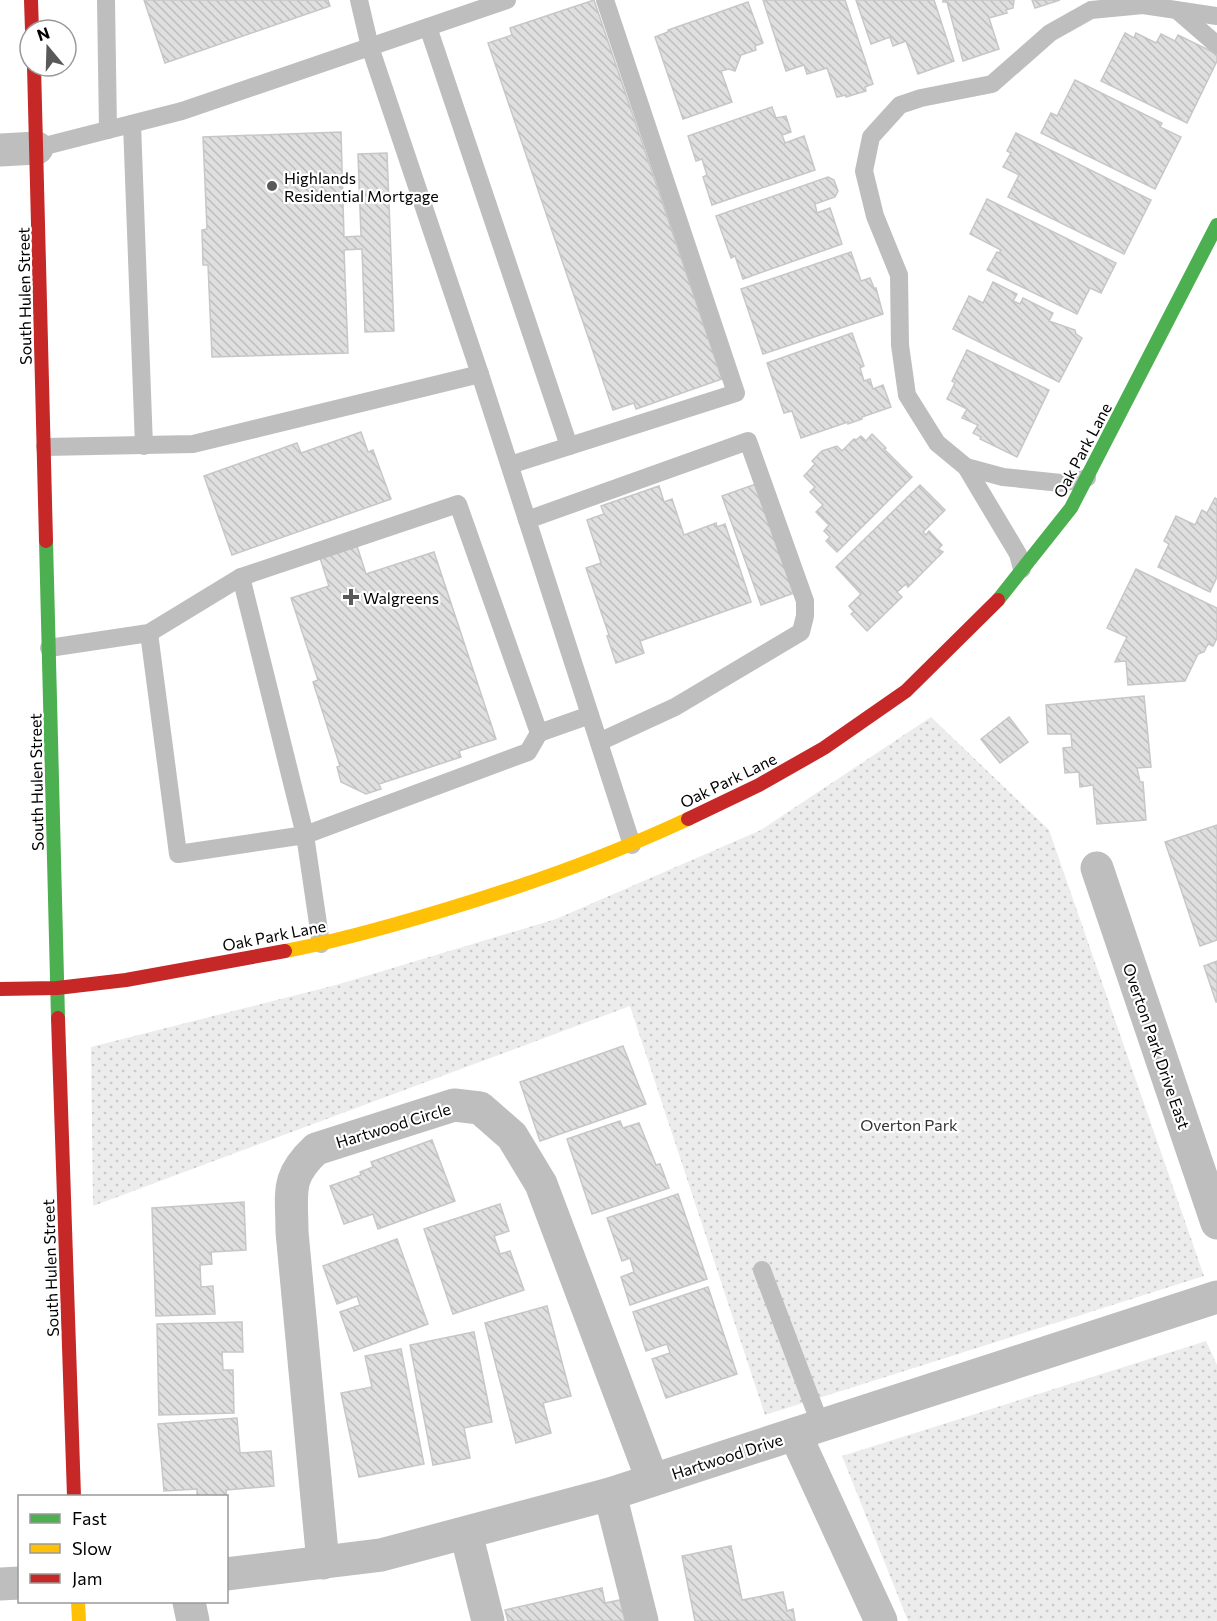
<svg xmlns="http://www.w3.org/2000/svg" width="1217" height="1621" font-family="Commissioner,sans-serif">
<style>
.park{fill:url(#park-dots)}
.building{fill:url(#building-back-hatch);stroke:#c7c7c7;stroke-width:1.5}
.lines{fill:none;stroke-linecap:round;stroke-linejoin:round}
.lane{stroke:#bebebe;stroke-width:18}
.street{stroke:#bebebe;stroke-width:33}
.fast{stroke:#4caf50;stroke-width:14}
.slow{stroke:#ffc107;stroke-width:14}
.jam{stroke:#c62828;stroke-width:14}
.poi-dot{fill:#595959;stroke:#fff;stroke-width:2}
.labels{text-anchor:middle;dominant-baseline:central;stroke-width:4.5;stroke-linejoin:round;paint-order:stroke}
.poi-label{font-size:16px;fill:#000;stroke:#fff;text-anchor:start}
.street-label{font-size:16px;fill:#000;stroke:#fff}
.park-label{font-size:16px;fill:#333;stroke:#fff}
</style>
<defs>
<pattern id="park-dots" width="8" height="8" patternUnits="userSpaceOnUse" patternTransform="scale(1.5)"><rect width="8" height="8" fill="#ececec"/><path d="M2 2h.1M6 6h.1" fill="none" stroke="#c9c9c9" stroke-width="1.8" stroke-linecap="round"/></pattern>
<pattern id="building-back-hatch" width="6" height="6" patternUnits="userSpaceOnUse" patternTransform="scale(1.5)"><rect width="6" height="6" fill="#dfdfdf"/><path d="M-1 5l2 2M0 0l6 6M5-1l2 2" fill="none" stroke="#bebebe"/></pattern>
</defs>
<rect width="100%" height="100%" fill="#fff"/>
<g class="park">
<path d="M 931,717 L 1049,830 L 1204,1276 L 765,1415 L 630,1006 L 93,1206 L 91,1047 L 336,985 L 556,919 L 761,830 Z"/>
<path d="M 1206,1341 L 1217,1365 L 1217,1621 L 908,1621 L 842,1456 Z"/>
</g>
<g class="building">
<path d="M 144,0 L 328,0 L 330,6 L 165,63 Z"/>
<path d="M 594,0 L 722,379 L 636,409 L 634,403 L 613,410 L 488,43 L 512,35 L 510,28 Z"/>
<path d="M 763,0 L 845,0 L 873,84 L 865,87 L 866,91 L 846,97 L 846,95 L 837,97 L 827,68 L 807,74 L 804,65 L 786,71 Z"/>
<path d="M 856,0 L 934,0 L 954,61 L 918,74 L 906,41 L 893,46 L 890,37 L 871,44 Z"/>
<path d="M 943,0 L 1014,0 L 1013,8 L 1006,10 L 1007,13 L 989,18 L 999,49 L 963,61 L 947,2 L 943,2 Z"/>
<path d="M 1032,0 L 1060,0 L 1035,8 Z"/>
<path d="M 748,2 L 763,43 L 755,46 L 756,50 L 741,55 L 735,71 L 729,69 L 721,71 L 732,102 L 683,119 L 655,37 L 668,32 L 668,30 Z"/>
<path d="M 1125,33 L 1134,38 L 1136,33 L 1156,43 L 1161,34 L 1175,41 L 1178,35 L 1217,54 L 1217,61 L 1187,123 L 1101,81 Z"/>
<path d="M 1075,80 L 1162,123 L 1160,127 L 1181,137 L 1155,189 L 1041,133 L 1051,113 L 1057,116 Z"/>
<path d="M 772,107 L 776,118 L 786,116 L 791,132 L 782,135 L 785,143 L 804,136 L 815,170 L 712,205 L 703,177 L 707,175 L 702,159 L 696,161 L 688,136 Z"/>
<path d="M 341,132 L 344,237 L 361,236 L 358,154 L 387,153 L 394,331 L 365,332 L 362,249 L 344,250 L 348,353 L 212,357 L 208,265 L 203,265 L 202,230 L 207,229 L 203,137 Z"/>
<path d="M 1016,133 L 1151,200 L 1124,254 L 1008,197 L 1019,175 L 1003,167 L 1011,153 L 1007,151 Z"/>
<path d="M 828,177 L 834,180 L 838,191 L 835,197 L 815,204 L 817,213 L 830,208 L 842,244 L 743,279 L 735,256 L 731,258 L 716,216 Z"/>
<path d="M 987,199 L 1116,263 L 1101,293 L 1090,288 L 1077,314 L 987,270 L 997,252 L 999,253 L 1001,250 L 970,234 Z"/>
<path d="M 851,252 L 861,281 L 870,278 L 874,288 L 876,288 L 883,314 L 763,354 L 741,289 Z"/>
<path d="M 993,282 L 1017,294 L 1013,301 L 1020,304 L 1023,298 L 1053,313 L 1049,321 L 1075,330 L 1076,334 L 1082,338 L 1059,382 L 953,329 L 969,296 L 983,303 Z"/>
<path d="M 852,333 L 864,366 L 860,368 L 864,381 L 870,379 L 873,389 L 883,385 L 891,407 L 862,417 L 862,419 L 848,424 L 848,422 L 801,438 L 792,411 L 784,413 L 767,363 Z"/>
<path d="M 967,350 L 1049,390 L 1017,457 L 980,439 L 981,437 L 973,433 L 978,425 L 962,418 L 967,409 L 947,399 L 955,383 L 952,381 Z"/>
<path d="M 361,432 L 368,452 L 373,450 L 391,499 L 232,555 L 204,476 L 297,443 L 301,453 Z"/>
<path d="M 872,434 L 886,448 L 884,449 L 912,477 L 837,552 L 826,541 L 830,537 L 824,531 L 829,525 L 816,512 L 823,505 L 810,492 L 815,487 L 804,476 L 815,464 L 812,461 L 822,451 L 837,446 L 842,451 L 854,439 L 856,440 L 861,436 L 866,441 Z"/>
<path d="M 756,484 L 794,593 L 761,605 L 722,496 Z"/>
<path d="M 920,485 L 945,510 L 923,532 L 926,535 L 929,531 L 942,545 L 938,549 L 943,552 L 908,587 L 906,584 L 897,592 L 902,597 L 867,631 L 851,614 L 854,612 L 849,606 L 861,594 L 836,567 Z"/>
<path d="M 659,486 L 664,502 L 672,499 L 684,535 L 716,523 L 717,527 L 725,524 L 751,602 L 640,641 L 644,653 L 616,663 L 607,636 L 609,635 L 586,568 L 601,563 L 587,520 L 604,514 L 601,506 Z"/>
<path d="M 1215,498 L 1217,499 L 1217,577 L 1210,592 L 1158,567 L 1169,544 L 1164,541 L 1176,516 L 1195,525 L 1202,510 L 1207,513 Z"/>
<path d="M 357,546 L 366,574 L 434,552 L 496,739 L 459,751 L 461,757 L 379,784 L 381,789 L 366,794 L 341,782 L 337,767 L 340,766 L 313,682 L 318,680 L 291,598 L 329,586 L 320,558 Z"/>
<path d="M 1136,569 L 1217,608 L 1217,638 L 1213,646 L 1208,644 L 1204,652 L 1198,654 L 1185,681 L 1128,685 L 1126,661 L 1115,662 L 1127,637 L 1107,628 Z"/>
<path d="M 1144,696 L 1151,767 L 1137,768 L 1140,782 L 1143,782 L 1146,820 L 1097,824 L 1093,785 L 1080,787 L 1079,772 L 1065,773 L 1063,748 L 1072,747 L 1071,734 L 1048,734 L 1046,705 Z"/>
<path d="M 1009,717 L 1028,742 L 1000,763 L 981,739 Z"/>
<path d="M 1217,825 L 1217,940 L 1200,946 L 1165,842 Z"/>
<path d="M 1217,961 L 1217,1002 L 1216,1002 L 1204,966 Z"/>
<path d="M 623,1046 L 646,1104 L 540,1141 L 520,1082 Z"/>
<path d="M 620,1121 L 623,1128 L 639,1123 L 656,1165 L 660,1164 L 669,1188 L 592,1214 L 567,1139 Z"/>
<path d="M 432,1140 L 455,1201 L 378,1229 L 373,1214 L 344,1224 L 330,1186 L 361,1175 L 360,1172 L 373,1167 L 371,1162 Z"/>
<path d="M 678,1194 L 707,1279 L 630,1305 L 621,1277 L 634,1272 L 630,1258 L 622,1261 L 607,1218 Z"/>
<path d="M 244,1202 L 246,1250 L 211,1252 L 212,1264 L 200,1265 L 201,1287 L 213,1286 L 215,1314 L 156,1316 L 152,1208 Z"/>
<path d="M 500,1204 L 509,1231 L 494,1236 L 500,1254 L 510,1251 L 524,1290 L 453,1314 L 424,1229 Z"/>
<path d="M 397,1239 L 428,1324 L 354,1351 L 340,1312 L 360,1305 L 357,1296 L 337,1304 L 323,1266 Z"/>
<path d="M 708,1287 L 737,1374 L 666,1398 L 652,1359 L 670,1353 L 667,1344 L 646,1351 L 633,1312 Z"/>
<path d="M 547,1306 L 571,1396 L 543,1403 L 551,1433 L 516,1443 L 485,1323 Z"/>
<path d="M 242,1322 L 243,1352 L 222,1352 L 223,1370 L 233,1370 L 234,1413 L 159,1415 L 157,1324 Z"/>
<path d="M 474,1332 L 492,1422 L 464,1428 L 470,1458 L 433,1465 L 410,1345 Z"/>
<path d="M 401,1349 L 424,1464 L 359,1477 L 341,1393 L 372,1387 L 365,1356 Z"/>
<path d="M 237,1418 L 240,1453 L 271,1451 L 274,1486 L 226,1490 L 227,1506 L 226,1506 L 226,1496 L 197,1496 L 197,1489 L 164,1491 L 158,1424 Z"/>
<path d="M 731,1546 L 742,1600 L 783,1592 L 787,1611 L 793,1609 L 795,1621 L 695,1621 L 682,1556 Z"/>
<path d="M 602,1588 L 605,1603 L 620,1600 L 625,1621 L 508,1621 L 505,1610 Z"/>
</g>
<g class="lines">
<g class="lane">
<path d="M 106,0 L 108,130"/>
<path d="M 359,0 L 370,47 L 480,374 L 632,845"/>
<path d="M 1179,12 L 1217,45"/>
<path d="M 428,27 L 569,446"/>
<path d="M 132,124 L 144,446"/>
<path d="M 37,148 L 182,111 L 507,0"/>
<path d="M 45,447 L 193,444 L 480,374"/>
<path d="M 510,465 L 736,393 L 605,0"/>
<path d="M 966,467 L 1003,477 L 1061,483 L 1087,478"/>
<path d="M 527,520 L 748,441 L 805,601 L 805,616 L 801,632 L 675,707 L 599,742"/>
<path d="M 1022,569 L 1018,554 L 966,467 L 937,443 L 907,395 L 900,345 L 899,275 L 875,216 L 864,171 L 871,137 L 900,105 L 921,98 L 992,84 L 1050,33 L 1091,10 L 1143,5 L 1217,16"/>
<path d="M 241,577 L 305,835 L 528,752 L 539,733"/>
<path d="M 149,633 L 178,854 L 305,835 L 321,944"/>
<path d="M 49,648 L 149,633 L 241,577 L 458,504 L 539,733 L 590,715"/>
<path d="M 762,1270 L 821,1426"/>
</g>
<g class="street">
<path d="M 0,150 L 37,148"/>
<path d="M 1097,868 L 1217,1223"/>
<path d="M 795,1434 L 881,1621"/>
<path d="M 610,1494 L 642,1621"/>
<path d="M 466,1533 L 488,1621"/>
<path d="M 323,1563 L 292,1232 C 292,1192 285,1178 316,1149 L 454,1105 L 480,1108 L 512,1136 L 541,1184 L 652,1479"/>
<path d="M 226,1574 L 381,1555 L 610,1494 L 1217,1297"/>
<path d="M 0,1584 L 20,1583"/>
<path d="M 189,1602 L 193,1621"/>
</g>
<g class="fast">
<path d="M 46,541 L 58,1018"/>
<path d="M 998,600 L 1071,508 L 1217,225"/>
</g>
<g class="slow">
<path d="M 285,951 C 339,941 391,926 444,910 C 528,885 609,856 688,819"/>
<path d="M 78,1602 L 79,1621"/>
</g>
<g class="jam">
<path d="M 31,0 L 32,30"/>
<path d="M 34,66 L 46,541"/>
<path d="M 688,819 L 759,785 L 824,748 L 906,691 L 998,600"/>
<path d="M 0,989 L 57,988 L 126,980 L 285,951"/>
<path d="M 58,1018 L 74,1496"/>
</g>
</g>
<g class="poi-dot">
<circle cx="272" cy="186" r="6"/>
<path d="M348 588h6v6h6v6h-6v6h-6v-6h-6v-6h6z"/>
</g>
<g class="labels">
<g class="poi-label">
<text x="284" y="177">Highlands<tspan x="284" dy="18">Residential Mortgage</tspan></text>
<text x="363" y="597">Walgreens</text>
</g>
<g class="street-label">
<text transform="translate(24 296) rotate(-91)">South Hulen Street</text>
<text transform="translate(1082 450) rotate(-62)">Oak Park Lane</text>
<text transform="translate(728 780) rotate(-26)">Oak Park Lane</text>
<text transform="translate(36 782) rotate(-91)">South Hulen Street</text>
<text transform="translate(274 935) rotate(-11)">Oak Park Lane</text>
<text transform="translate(1157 1046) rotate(71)">Overton Park Drive East</text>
<text transform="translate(393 1125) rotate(-17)">Hartwood Circle</text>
<text transform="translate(50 1268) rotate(-92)">South Hulen Street</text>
<text transform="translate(727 1456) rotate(-18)">Hartwood Drive</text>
</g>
<g class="park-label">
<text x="909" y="1124">Overton Park</text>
</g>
</g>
<rect x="18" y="1495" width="210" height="108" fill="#ffffff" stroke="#999999" stroke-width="1.5"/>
<rect x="30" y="1514" width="30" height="9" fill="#4caf50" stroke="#999999" stroke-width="1.5"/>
<text x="72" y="1525" font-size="18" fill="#000000">Fast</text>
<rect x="30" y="1544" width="30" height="9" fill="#ffc107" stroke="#999999" stroke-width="1.5"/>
<text x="72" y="1555" font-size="18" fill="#000000">Slow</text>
<rect x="30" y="1574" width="30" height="9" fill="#c62828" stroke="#999999" stroke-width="1.5"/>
<text x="72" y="1585" font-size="18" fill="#000000">Jam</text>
<g transform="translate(48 48) rotate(341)"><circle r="28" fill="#ffffff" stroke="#999999" stroke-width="1.5"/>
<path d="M0-4.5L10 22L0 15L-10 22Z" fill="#595959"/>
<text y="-9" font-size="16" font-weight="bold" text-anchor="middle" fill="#000000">N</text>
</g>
</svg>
